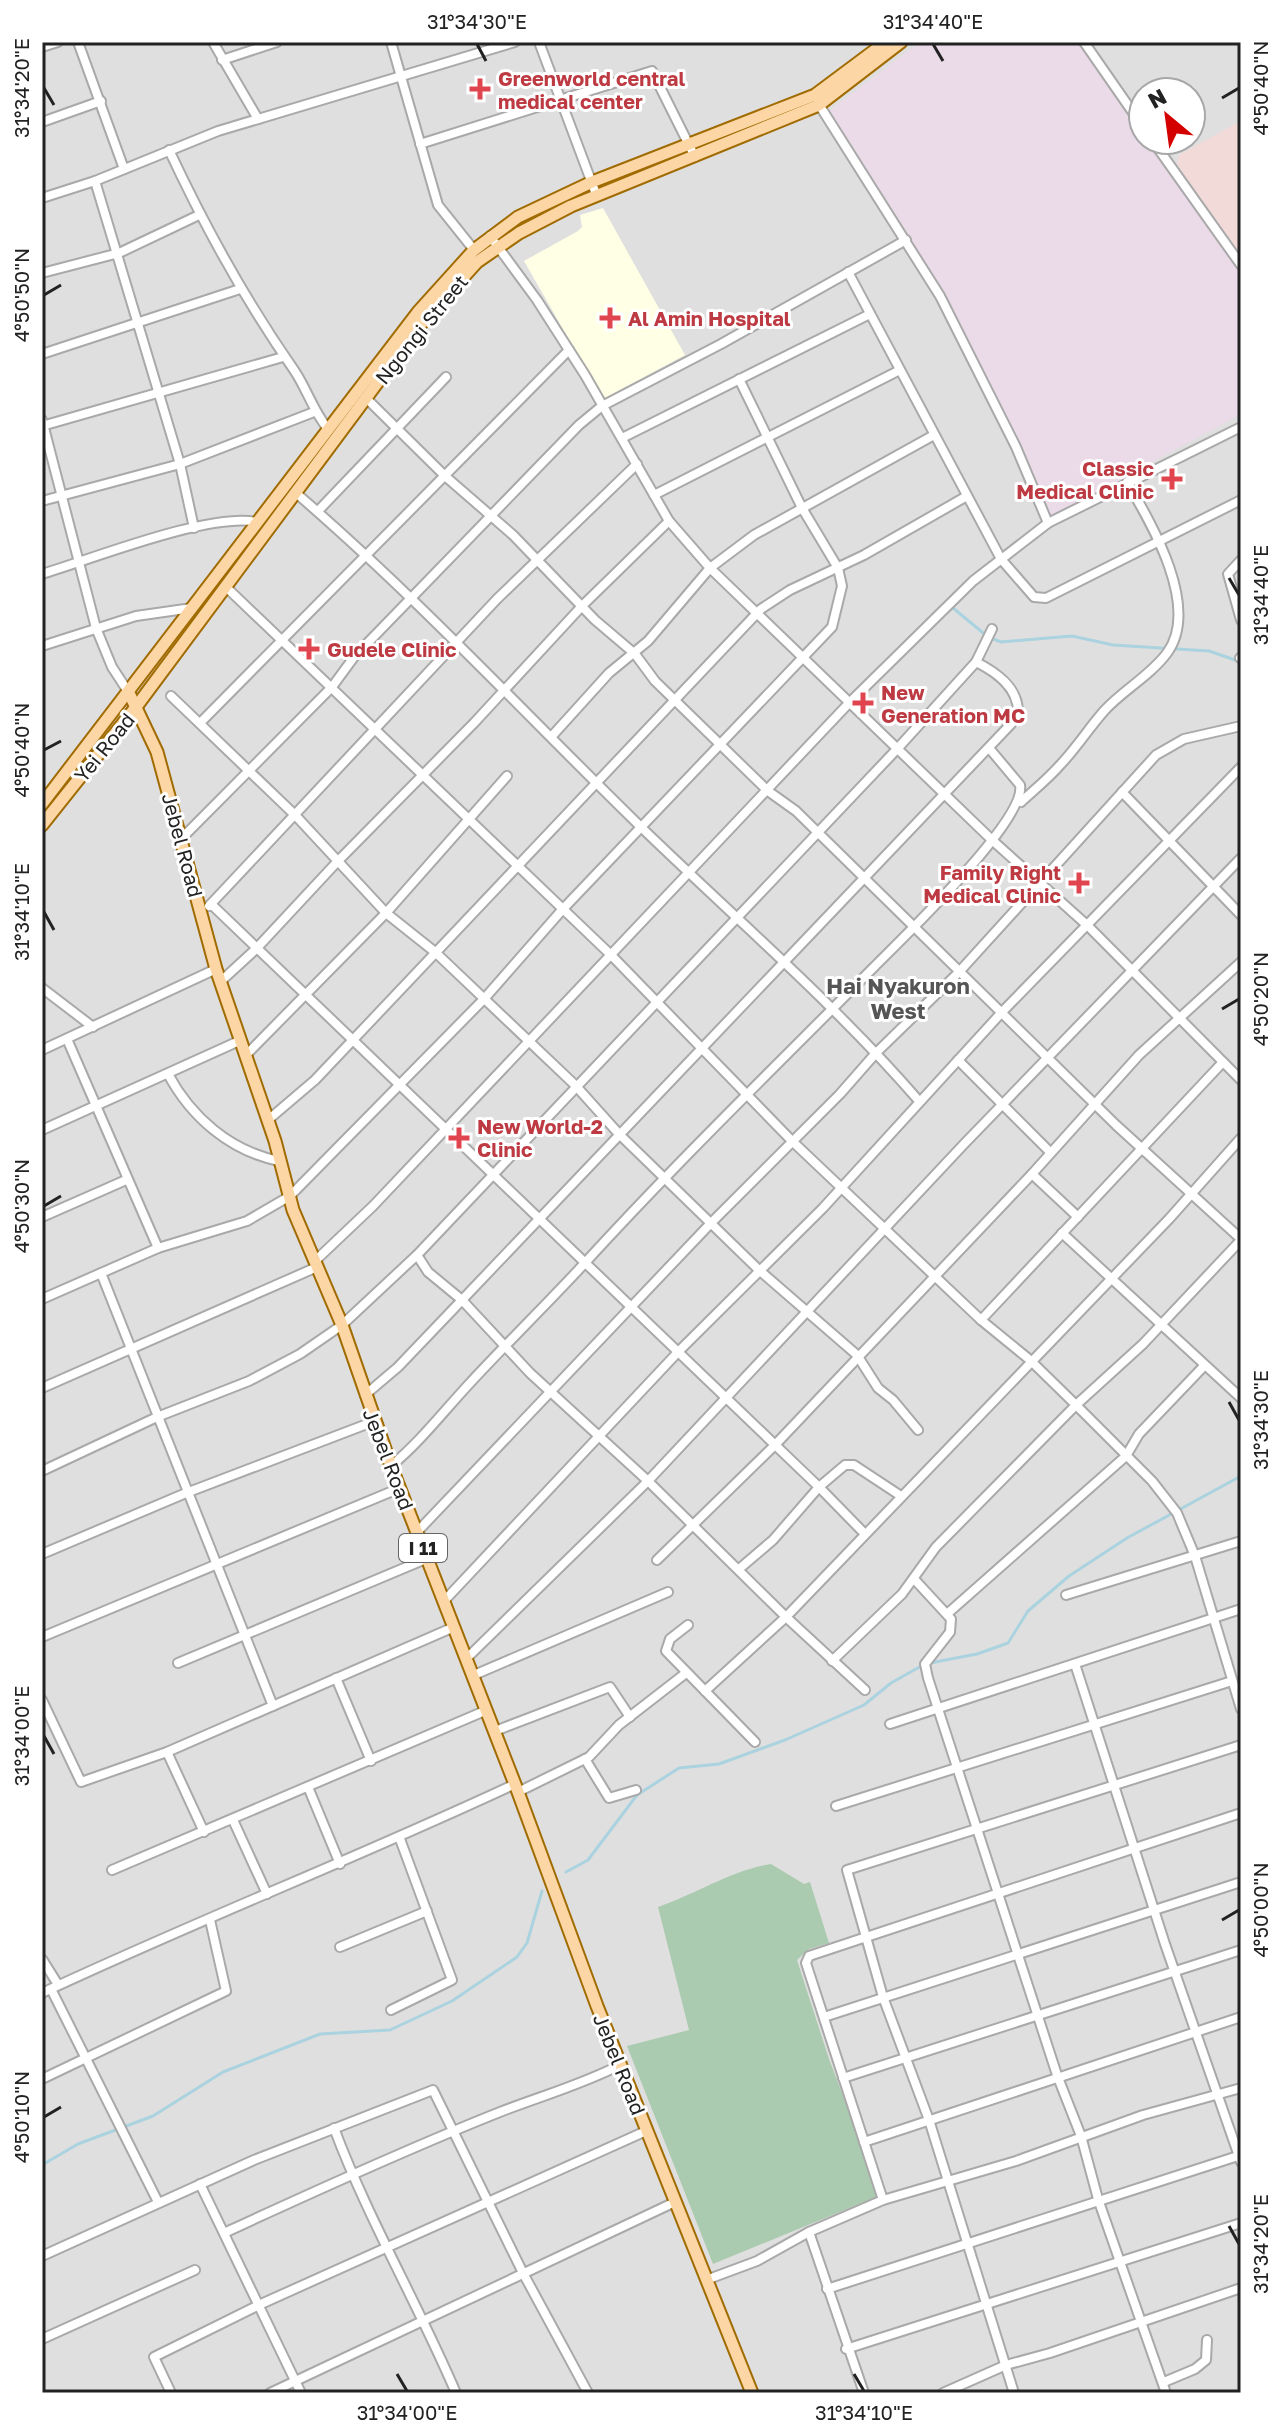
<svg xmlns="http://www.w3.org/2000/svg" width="1283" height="2435" font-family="'Golos Text',sans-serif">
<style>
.residential{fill:#e0dfdf;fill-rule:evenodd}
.commercial{fill:#f2dad9}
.industrial{fill:#ebdbe8}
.education{fill:#ffffe5}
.cemetery{fill:#aacbaf}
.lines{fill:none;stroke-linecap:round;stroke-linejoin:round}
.stream{stroke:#aad3df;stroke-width:3}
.minor-casing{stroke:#a9a9a9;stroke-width:12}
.major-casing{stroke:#a06b00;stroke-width:15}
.minor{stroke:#fff;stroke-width:8}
.major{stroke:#fcd6a4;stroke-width:11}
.ticks{fill:none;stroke:#222;stroke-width:3}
.health-dot{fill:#e0444e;stroke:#fff;stroke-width:3}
.labels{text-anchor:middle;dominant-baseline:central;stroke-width:6;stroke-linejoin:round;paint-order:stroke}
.shield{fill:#fff;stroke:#646464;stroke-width:2}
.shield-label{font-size:18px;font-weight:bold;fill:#222}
.health-label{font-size:20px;font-weight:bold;fill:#be3a42;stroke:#fff;text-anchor:start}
.street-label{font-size:20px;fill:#222;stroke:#fff}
.neighbourhood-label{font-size:22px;font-weight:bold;fill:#555;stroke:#fff}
.neatline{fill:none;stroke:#222;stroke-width:3}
.ticks-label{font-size:20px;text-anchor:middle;fill:#222}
</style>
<rect width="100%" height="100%" fill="#f2efe9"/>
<path class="residential" d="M 42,42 L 1241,42 L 1241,2393 L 42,2393 ZM 1143,92 L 1191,92 L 1191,140 L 1143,140 Z"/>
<path class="commercial" d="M 1241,121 L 1241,262 L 1177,164 L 1179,155 Z"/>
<path class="industrial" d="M 920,42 L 1081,42 L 1143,131 L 1143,140 L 1149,140 L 1241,275 L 1241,414 L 1051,517 L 952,307 L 895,213 L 825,114 Z"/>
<path class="education" d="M 603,208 L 685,355 L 603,399 L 524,261 L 578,231 L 582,227 L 580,215 Z"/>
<path class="cemetery" d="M 771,1864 L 804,1884 L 810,1882 L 829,1943 L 809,1949 L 797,1960 L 829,2059 L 881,2195 L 713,2264 L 627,2046 L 689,2030 L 658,1907 C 696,1894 732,1870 771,1864 Z"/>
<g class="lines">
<g class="stream">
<path d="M 953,608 L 988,637 L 1001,642 L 1072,636 L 1113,645 L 1209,651 L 1241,662"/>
<path d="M 930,1663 L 977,1654 L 1008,1643 L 1028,1611 L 1069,1576 L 1127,1538 L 1241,1476"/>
<path d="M 566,1872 L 588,1860 L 637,1795 L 679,1768 L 719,1764 L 785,1740 L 864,1705 L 891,1683 L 923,1665"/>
<path d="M 42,2165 L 78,2144 L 153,2116 L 223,2072 L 320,2034 L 390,2030 L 452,2001 L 517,1957 L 527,1943 L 542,1891"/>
</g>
<g class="minor-casing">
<g id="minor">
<path d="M 78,42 L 124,169"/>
<path d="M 213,42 L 258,119"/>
<path d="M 391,42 L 438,205 L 474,250"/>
<path d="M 539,42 L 596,194"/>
<path d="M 1084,42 L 1143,127"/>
<path d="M 42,47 L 58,42"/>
<path d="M 222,60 L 277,42"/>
<path d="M 818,103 L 940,296 L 1016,447 L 1048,523"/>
<path d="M 42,122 L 101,101"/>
<path d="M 1152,140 L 1241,265"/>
<path d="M 420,144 L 652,71 L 695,157"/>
<path d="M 169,150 C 205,227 245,300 294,370 C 307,389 313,411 328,429"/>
<path d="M 95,181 L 180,464 L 194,528"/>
<path d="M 42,198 L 95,181 L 218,131 L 515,42"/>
<path d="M 490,236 L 537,300 L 585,375 L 669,521 L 710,568 L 992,840 L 1088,926 L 1241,1080"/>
<path d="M 848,272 L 1001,559 L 1034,597 L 1046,598 L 1241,500"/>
<path d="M 42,273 L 119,253 L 199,215"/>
<path d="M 42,354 L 240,289"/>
<path d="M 366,398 L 445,476 L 513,535 L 595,620 L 635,654 L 655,681 L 768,791 L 796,811 L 1116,1125 L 1241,1239"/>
<path d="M 42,420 L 96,628 L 112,667 L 129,693"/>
<path d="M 42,426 L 283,357"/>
<path d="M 622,438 L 870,314"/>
<path d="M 296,493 C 418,598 528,717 643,829 C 736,919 835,1004 919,1101"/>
<path d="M 654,495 L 898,371"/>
<path d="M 42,501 L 180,464 L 314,412"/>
<path d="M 318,511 L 446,377"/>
<path d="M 1241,560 L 1228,574 L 1241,620"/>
<path d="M 42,574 C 92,559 210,512 257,522"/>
<path d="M 226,587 L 611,955 L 792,1141 L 981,1320 L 1030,1360 L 1076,1405 L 936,1547 L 902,1594 L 832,1661"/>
<path d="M 42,646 L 136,616 L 192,608"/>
<path d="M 1240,658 L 1241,657"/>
<path d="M 171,696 L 296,816 L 386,913 L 435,952 L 575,1085 L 619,1134 L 759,1270 L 857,1355 L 878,1388 L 893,1400 L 918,1430"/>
<path d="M 201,722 L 569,350"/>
<path d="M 552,736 L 609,673 L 648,641 L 710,568 L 754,535 L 934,435"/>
<path d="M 1122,792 L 1241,915"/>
<path d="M 1021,802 C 1034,790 1049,778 1061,764 C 1077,747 1089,728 1104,711 C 1123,690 1150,676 1167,653 C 1201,607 1151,523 1127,482"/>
<path d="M 182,838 L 332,687 L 354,657 L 579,425 L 602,406 L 721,344 L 906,240"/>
<path d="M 211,904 L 819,1487 L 773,1540 L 739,1569"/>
<path d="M 209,906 L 497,599 L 637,464"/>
<path d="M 220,982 L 256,949 L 337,862 L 474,723 L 582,606 L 669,521"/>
<path d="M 42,988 L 93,1027"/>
<path d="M 67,1039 L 158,1248"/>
<path d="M 42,1050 L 216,969"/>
<path d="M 245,1056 L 386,913 L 507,776"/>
<path d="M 958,1060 L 1050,1152"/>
<path d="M 168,1074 C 191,1117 230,1151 279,1161"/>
<path d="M 268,1120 L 315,1080 L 761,609 L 790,590 L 864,555 L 967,496"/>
<path d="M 42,1130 L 239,1041"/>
<path d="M 1032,1174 L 1078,1217"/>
<path d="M 42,1217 L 126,1180"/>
<path d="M 1062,1233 L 1241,1398"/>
<path d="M 1241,1240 L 1143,1344 L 1076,1405 L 1152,1481 L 1177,1513 L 1195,1556 L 1241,1709"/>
<path d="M 417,1255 L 428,1272 L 462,1300 L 530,1373 L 648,1481 L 786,1617 L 1169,1219 L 1241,1138"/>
<path d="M 315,1261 L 373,1206 L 850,702 L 973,581 L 1048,523 L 1241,427"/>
<path d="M 101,1273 L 273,1706"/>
<path d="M 42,1299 L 158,1248 L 247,1221 L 290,1196 L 484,999 L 562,910 L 832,627 L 842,586 L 838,568 L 802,508 L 739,379"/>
<path d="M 981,1320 L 1223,1062"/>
<path d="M 42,1388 L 317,1267"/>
<path d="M 365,1395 L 398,1367 L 462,1300 L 1011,724 L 1018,712 C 1018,687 996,672 976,662"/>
<path d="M 391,1466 C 421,1441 443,1412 470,1383 C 507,1343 546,1305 583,1265 C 677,1162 777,1065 875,966 C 903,938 1027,819 1020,785 L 989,748"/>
<path d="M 42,1471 L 157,1417 L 249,1381 L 300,1354 L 342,1325 L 417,1255 L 898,748 L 976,662 L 992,629"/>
<path d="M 417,1532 L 711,1223 L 840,1094 L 876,1053 L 959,972 L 1156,755 L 1184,739 L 1241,726"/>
<path d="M 864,1533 L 819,1487 L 845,1465 L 854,1465 L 901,1496"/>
<path d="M 42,1554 L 186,1493 L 375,1421"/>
<path d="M 657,1560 L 774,1446 L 1032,1174 L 1139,1055 L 1241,962"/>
<path d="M 915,1580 L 951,1619 L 950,1632 L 925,1664 L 928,1678 L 1057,2075 L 1081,2136 L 1098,2199 L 1166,2393"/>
<path d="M 1066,1595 L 1241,1541"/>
<path d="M 444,1601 L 679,1351 L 823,1208 L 1003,1011 L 1241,767"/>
<path d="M 947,1614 L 1126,1456 L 1139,1434 L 1204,1366"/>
<path d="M 688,1625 L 670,1639 L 666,1651 L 755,1742"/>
<path d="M 42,1637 L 400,1488"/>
<path d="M 467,1658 L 648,1481 L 965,1143 L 1241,858"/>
<path d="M 178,1663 L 428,1558"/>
<path d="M 1075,1664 L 1165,1944 L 1241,2162"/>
<path d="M 474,1675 L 668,1592"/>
<path d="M 336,1678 L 371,1761"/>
<path d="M 705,1691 L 786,1617 L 865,1690"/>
<path d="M 42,1700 L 81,1782 L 167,1752 L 454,1627"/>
<path d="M 890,1724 L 1241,1609"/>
<path d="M 495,1731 L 610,1687 L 630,1717"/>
<path d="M 167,1752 L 204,1832"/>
<path d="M 585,1759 L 609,1798 L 636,1790"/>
<path d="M 308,1787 L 340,1864"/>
<path d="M 518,1792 L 589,1757 L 619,1725 L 686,1673"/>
<path d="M 836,1806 L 1232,1681"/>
<path d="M 233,1820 L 267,1894"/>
<path d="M 112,1870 L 487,1710"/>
<path d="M 340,1947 L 427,1911"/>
<path d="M 42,1959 L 57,1983"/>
<path d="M 51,1989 L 158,2202"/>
<path d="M 42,1993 C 198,1920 359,1857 515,1784"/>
<path d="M 391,2010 L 452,1980 L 400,1839"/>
<path d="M 824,2017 L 1241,1882"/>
<path d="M 843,2078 L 1241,1950"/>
<path d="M 42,2079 L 226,1991 L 210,1920"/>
<path d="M 334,2128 C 368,2219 418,2304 456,2393"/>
<path d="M 864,2142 L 1241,2017"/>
<path d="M 200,2184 L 301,2393"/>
<path d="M 883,2200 L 806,1963 L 809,1956 L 1241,1813"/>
<path d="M 809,2232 L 864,2393"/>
<path d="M 224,2233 C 315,2191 407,2149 500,2112 C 541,2096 581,2085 620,2065"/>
<path d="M 42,2256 L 254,2160 L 433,2090 L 523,2273 L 588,2393"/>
<path d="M 706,2280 L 757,2261 L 809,2232 L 883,2200 L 1016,2161 L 1143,2115 L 1241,2088"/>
<path d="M 827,2289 L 1241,2155"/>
<path d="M 42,2339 L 195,2270"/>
<path d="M 846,2349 L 1241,2223"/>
<path d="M 1164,2382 L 1195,2369 L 1206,2360 L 1207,2340"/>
<path d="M 171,2393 L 154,2357 L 261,2304 L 646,2131"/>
<path d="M 270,2393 L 675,2202"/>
<path d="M 943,2393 L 1006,2365 L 1050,2353 L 1241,2288"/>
<path d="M 1014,2393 L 929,2120 L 883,1997 L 847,1870 L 1241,1745"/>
</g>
</g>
<g class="major-casing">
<g id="major">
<path d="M 129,693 L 157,752 L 216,969 L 275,1141 L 293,1210 L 342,1325 L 391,1466 L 518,1792 L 597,2006 L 752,2393"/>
<path d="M 42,804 L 418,312 L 474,250 L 518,217 L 592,182 L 815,95 L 886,42"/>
<path d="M 42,825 L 136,707 L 421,324 L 477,262 L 519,233 L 571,206 L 819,105 L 901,42"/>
</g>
</g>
<use href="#minor" class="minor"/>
<use href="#major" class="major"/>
</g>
<path class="ticks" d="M 477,44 L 486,61M 933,44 L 943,61M 44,88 L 54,105M 1222,98 L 1239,88M 44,295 L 61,285M 1229,578 L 1239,595M 44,750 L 61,741M 44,912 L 54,930M 1222,1009 L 1239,999M 44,1206 L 61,1196M 1229,1402 L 1239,1420M 44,1736 L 54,1754M 1222,1920 L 1239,1910M 44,2117 L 61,2107M 1229,2226 L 1239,2244M 397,2374 L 407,2391M 854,2374 L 864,2391"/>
<g class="health-dot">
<path d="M476 77h8v8h8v8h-8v8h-8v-8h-8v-8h8z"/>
<path d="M606 306h8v8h8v8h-8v8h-8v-8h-8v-8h8z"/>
<path d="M1168 467h8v8h8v8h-8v8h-8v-8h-8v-8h8z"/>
<path d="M305 637h8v8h8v8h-8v8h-8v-8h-8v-8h8z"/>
<path d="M859 691h8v8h8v8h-8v8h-8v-8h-8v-8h8z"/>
<path d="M1075 871h8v8h8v8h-8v8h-8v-8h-8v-8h8z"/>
<path d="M455 1126h8v8h8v8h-8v8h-8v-8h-8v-8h8z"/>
</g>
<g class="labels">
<rect class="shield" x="399" y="1534" width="48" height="28" rx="6"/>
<g class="shield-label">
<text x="423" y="1548">I 11</text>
</g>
<g class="health-label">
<text x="498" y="78">Greenworld central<tspan x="498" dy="23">medical center</tspan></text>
<text x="628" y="318">Al Amin Hospital</text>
<text x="1154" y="468" text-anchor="end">Classic<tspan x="1154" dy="23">Medical Clinic</tspan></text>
<text x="327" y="649">Gudele Clinic</text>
<text x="881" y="692">New<tspan x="881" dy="23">Generation MC</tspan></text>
<text x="1061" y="872" text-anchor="end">Family Right<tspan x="1061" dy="23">Medical Clinic</tspan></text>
<text x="477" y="1126">New World-2<tspan x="477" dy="23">Clinic</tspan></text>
</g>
<g class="street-label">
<text transform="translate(421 329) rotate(-51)">Ngongi Street</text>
<text transform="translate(104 747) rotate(-51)">Yei Road</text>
<text transform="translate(183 845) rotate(75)">Jebel Road</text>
<text transform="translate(389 1459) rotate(69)">Jebel Road</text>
<text transform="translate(620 2064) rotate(68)">Jebel Road</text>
</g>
<g class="neighbourhood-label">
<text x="898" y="985">Hai Nyakuron<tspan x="898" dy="25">West</tspan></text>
</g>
</g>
<rect width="1283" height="2435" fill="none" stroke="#ffffff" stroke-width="88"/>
<g transform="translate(1167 116) rotate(331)"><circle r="38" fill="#ffffff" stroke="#a7a7a7" stroke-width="2"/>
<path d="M0-6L14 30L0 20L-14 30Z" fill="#d40000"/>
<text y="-12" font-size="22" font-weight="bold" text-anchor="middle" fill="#222222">N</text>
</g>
<rect x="44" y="44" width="1195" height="2347" class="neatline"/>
<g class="ticks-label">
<text x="477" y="29">31°34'30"E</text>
<text x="933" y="29">31°34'40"E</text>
<text transform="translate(22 88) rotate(-90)" y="7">31°34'20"E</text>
<text transform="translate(1261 88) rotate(-90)" y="7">4°50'40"N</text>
<text transform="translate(22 295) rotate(-90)" y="7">4°50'50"N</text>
<text transform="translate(1261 595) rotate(-90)" y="7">31°34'40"E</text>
<text transform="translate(22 750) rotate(-90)" y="7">4°50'40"N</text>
<text transform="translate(22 912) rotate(-90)" y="7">31°34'10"E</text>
<text transform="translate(1261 999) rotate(-90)" y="7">4°50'20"N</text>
<text transform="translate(22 1206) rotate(-90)" y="7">4°50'30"N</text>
<text transform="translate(1261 1420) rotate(-90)" y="7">31°34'30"E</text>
<text transform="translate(22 1736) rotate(-90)" y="7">31°34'00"E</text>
<text transform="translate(1261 1910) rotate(-90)" y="7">4°50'00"N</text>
<text transform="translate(22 2117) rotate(-90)" y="7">4°50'10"N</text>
<text transform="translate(1261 2244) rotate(-90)" y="7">31°34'20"E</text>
<text x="407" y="2420">31°34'00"E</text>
<text x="864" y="2420">31°34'10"E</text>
</g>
</svg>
